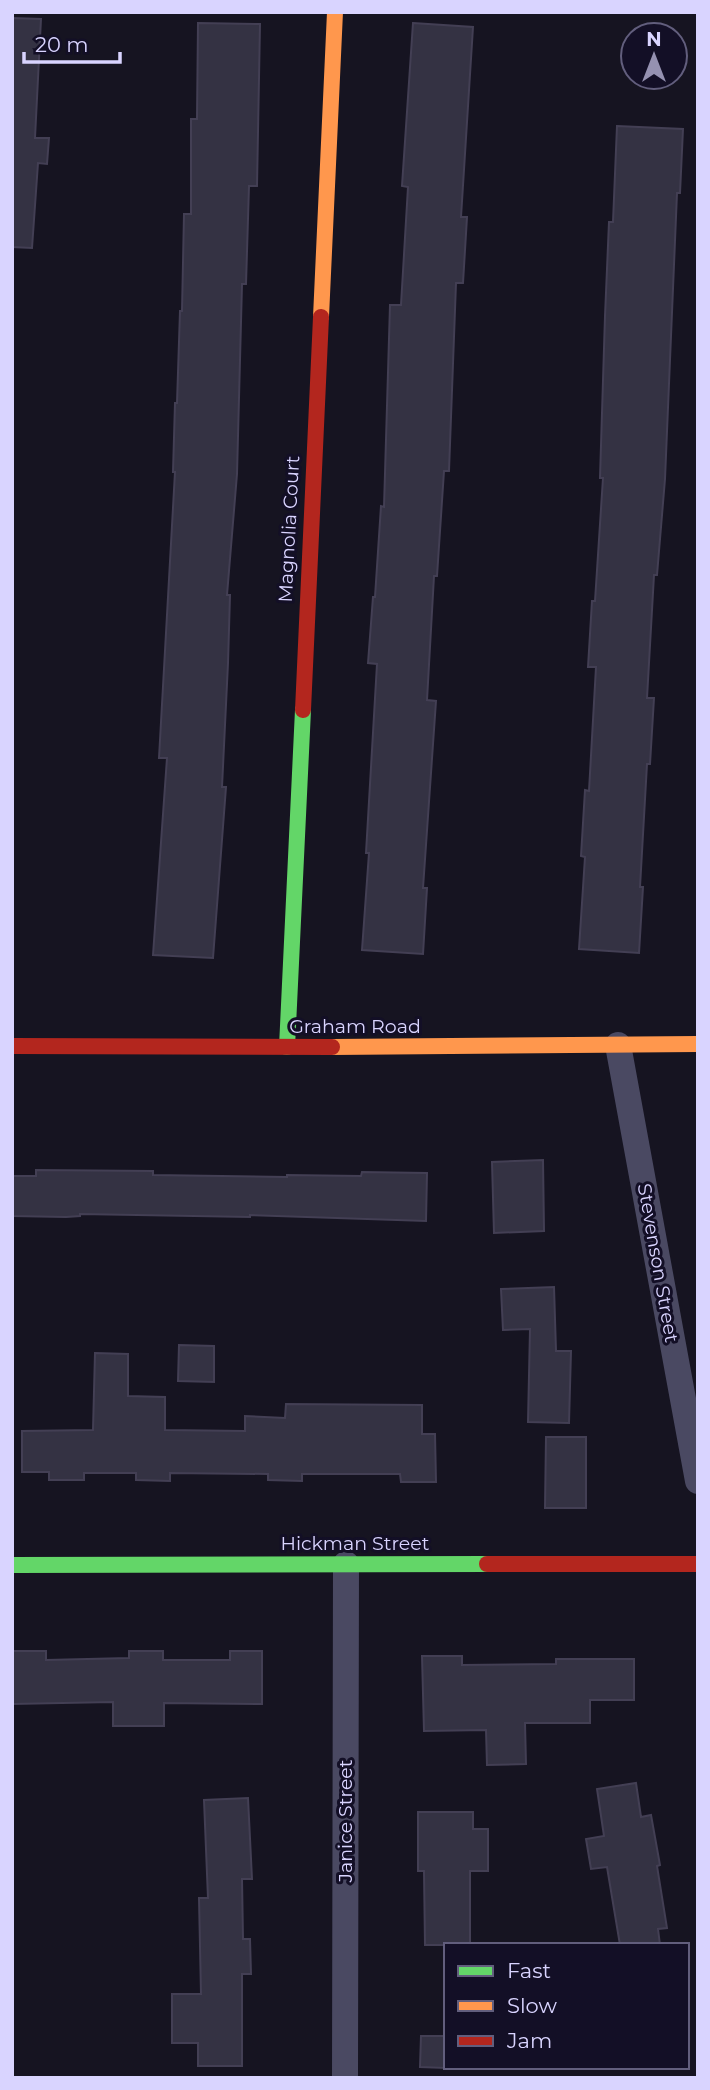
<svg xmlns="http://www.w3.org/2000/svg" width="710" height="2090" font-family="Montserrat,sans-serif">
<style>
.building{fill:#343243;stroke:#433f54;stroke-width:2}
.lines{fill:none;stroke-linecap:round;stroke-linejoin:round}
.street{stroke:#4a4962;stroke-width:26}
.fast{stroke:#63d668;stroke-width:16}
.slow{stroke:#ff974d;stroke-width:16}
.jam{stroke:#b3261e;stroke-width:16}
.labels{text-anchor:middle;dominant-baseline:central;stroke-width:6;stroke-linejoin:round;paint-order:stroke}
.street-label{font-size:19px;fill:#d9d4ff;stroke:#130f26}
</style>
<rect width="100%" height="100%" fill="#161421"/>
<g class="building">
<path d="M 12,18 L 41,19 L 35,138 L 49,138 L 47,164 L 38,163 L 32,248 L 12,247 Z"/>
<path d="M 198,23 L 260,24 L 257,186 L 249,186 L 246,284 L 242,284 L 237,474 L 227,595 L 230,595 L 228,663 L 222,787 L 226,787 L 213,958 L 153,955 L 167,758 L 159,758 L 175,472 L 173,472 L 175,403 L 177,403 L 180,311 L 182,311 L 184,214 L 191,214 L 191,119 L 197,119 Z"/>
<path d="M 413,23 L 473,27 L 461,217 L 467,217 L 463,283 L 456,283 L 449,471 L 444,471 L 437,576 L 434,576 L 427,700 L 436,701 L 423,888 L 427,888 L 423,954 L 362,950 L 369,853 L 366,853 L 377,664 L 368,663 L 373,597 L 375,597 L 381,506 L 384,507 L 390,305 L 401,305 L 408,187 L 402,186 Z"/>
<path d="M 617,126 L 683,129 L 680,193 L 677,193 L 665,479 L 657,575 L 654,575 L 647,698 L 654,698 L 650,764 L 647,764 L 640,887 L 643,887 L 639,953 L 579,949 L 585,857 L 581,856 L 585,790 L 589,791 L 596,667 L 588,667 L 592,601 L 595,601 L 603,478 L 600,478 L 605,316 L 609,222 L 613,222 Z"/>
<path d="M 543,1160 L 544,1231 L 494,1233 L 492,1162 Z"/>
<path d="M 36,1170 L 153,1171 L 153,1175 L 287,1177 L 287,1175 L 361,1176 L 362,1172 L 427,1173 L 426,1221 L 250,1215 L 250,1217 L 80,1214 L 80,1216 L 66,1217 L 12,1216 L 12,1176 L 36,1176 Z"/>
<path d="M 554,1287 L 556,1351 L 571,1351 L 569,1423 L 528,1422 L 530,1329 L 503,1330 L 501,1289 Z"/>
<path d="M 179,1345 L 214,1346 L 214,1382 L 178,1381 Z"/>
<path d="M 95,1353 L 128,1354 L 128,1396 L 165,1397 L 165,1430 L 245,1431 L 245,1416 L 285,1418 L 286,1404 L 422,1405 L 422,1434 L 435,1434 L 436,1482 L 401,1482 L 400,1474 L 302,1474 L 302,1481 L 268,1480 L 268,1474 L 170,1473 L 170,1481 L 136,1480 L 136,1473 L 84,1473 L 84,1480 L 49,1480 L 49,1472 L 22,1472 L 22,1431 L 93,1430 Z"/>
<path d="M 546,1437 L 586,1437 L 586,1508 L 545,1508 Z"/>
<path d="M 12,1651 L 46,1651 L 46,1660 L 129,1658 L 129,1651 L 163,1651 L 163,1660 L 230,1660 L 230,1651 L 262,1651 L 262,1704 L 164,1703 L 164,1726 L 113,1726 L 113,1702 L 12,1704 Z"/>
<path d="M 422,1656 L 462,1656 L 462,1665 L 556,1664 L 556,1659 L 634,1659 L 634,1700 L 590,1700 L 590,1723 L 525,1723 L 526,1764 L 487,1765 L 486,1730 L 424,1731 Z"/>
<path d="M 636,1783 L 641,1817 L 651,1815 L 660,1865 L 657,1866 L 667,1928 L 658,1929 L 660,1945 L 620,1945 L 607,1867 L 591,1869 L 586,1839 L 604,1836 L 597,1789 Z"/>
<path d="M 248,1798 L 252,1879 L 242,1879 L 243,1939 L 250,1939 L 251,1974 L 242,1974 L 242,2066 L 198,2066 L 198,2043 L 172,2043 L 172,1994 L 201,1994 L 199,1898 L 208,1898 L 204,1800 Z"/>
<path d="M 418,1812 L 473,1812 L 473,1829 L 488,1829 L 488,1871 L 470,1871 L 470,1945 L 425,1945 L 424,1871 L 418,1871 Z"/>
<path d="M 421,2036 L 446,2036 L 446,2068 L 420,2067 Z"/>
</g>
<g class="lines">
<g class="street">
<path d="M 618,1045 L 698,1481"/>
<path d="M 345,2078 L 346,1564"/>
</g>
<g class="fast">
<path d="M 287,1047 L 303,710"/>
<path d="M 12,1565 L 487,1564"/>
</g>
<g class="slow">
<path d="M 321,317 L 335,12"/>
<path d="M 332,1047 L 698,1044"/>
</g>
<g class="jam">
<path d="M 303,710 L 321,317"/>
<path d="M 12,1046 L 332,1047"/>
<path d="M 487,1564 L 698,1564"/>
</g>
</g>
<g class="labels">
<g class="street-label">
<text transform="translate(289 529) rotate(-87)">Magnolia Court</text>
<text x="355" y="1026">Graham Road</text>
<text transform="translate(658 1263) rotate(80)">Stevenson Street</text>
<text x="355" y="1543">Hickman Street</text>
<text transform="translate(345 1821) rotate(-90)">Janice Street</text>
</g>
</g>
<rect width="710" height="2090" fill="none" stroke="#d9d4ff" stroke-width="28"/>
<rect x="444" y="1943" width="245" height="126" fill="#130f26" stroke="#625e7d" stroke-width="2"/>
<rect x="458" y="1966" width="35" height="10" fill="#63d668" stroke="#625e7d" stroke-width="2"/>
<text x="507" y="1978" font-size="21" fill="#d9d4ff">Fast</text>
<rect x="458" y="2001" width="35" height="10" fill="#ff974d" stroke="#625e7d" stroke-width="2"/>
<text x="507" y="2013" font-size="21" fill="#d9d4ff">Slow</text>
<rect x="458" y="2036" width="35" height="10" fill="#b3261e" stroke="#625e7d" stroke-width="2"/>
<text x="507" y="2048" font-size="21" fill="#d9d4ff">Jam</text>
<g transform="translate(654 56)"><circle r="33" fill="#130f26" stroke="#625e7d" stroke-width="2"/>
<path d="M0-5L12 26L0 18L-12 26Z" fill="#9591b1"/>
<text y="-10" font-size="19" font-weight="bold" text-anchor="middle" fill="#d9d4ff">N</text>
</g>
<path d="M24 52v10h96v-10" fill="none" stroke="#d9d4ff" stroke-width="3.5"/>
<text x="35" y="52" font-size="21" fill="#d9d4ff" stroke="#130f26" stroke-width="5" paint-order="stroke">20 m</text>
</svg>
